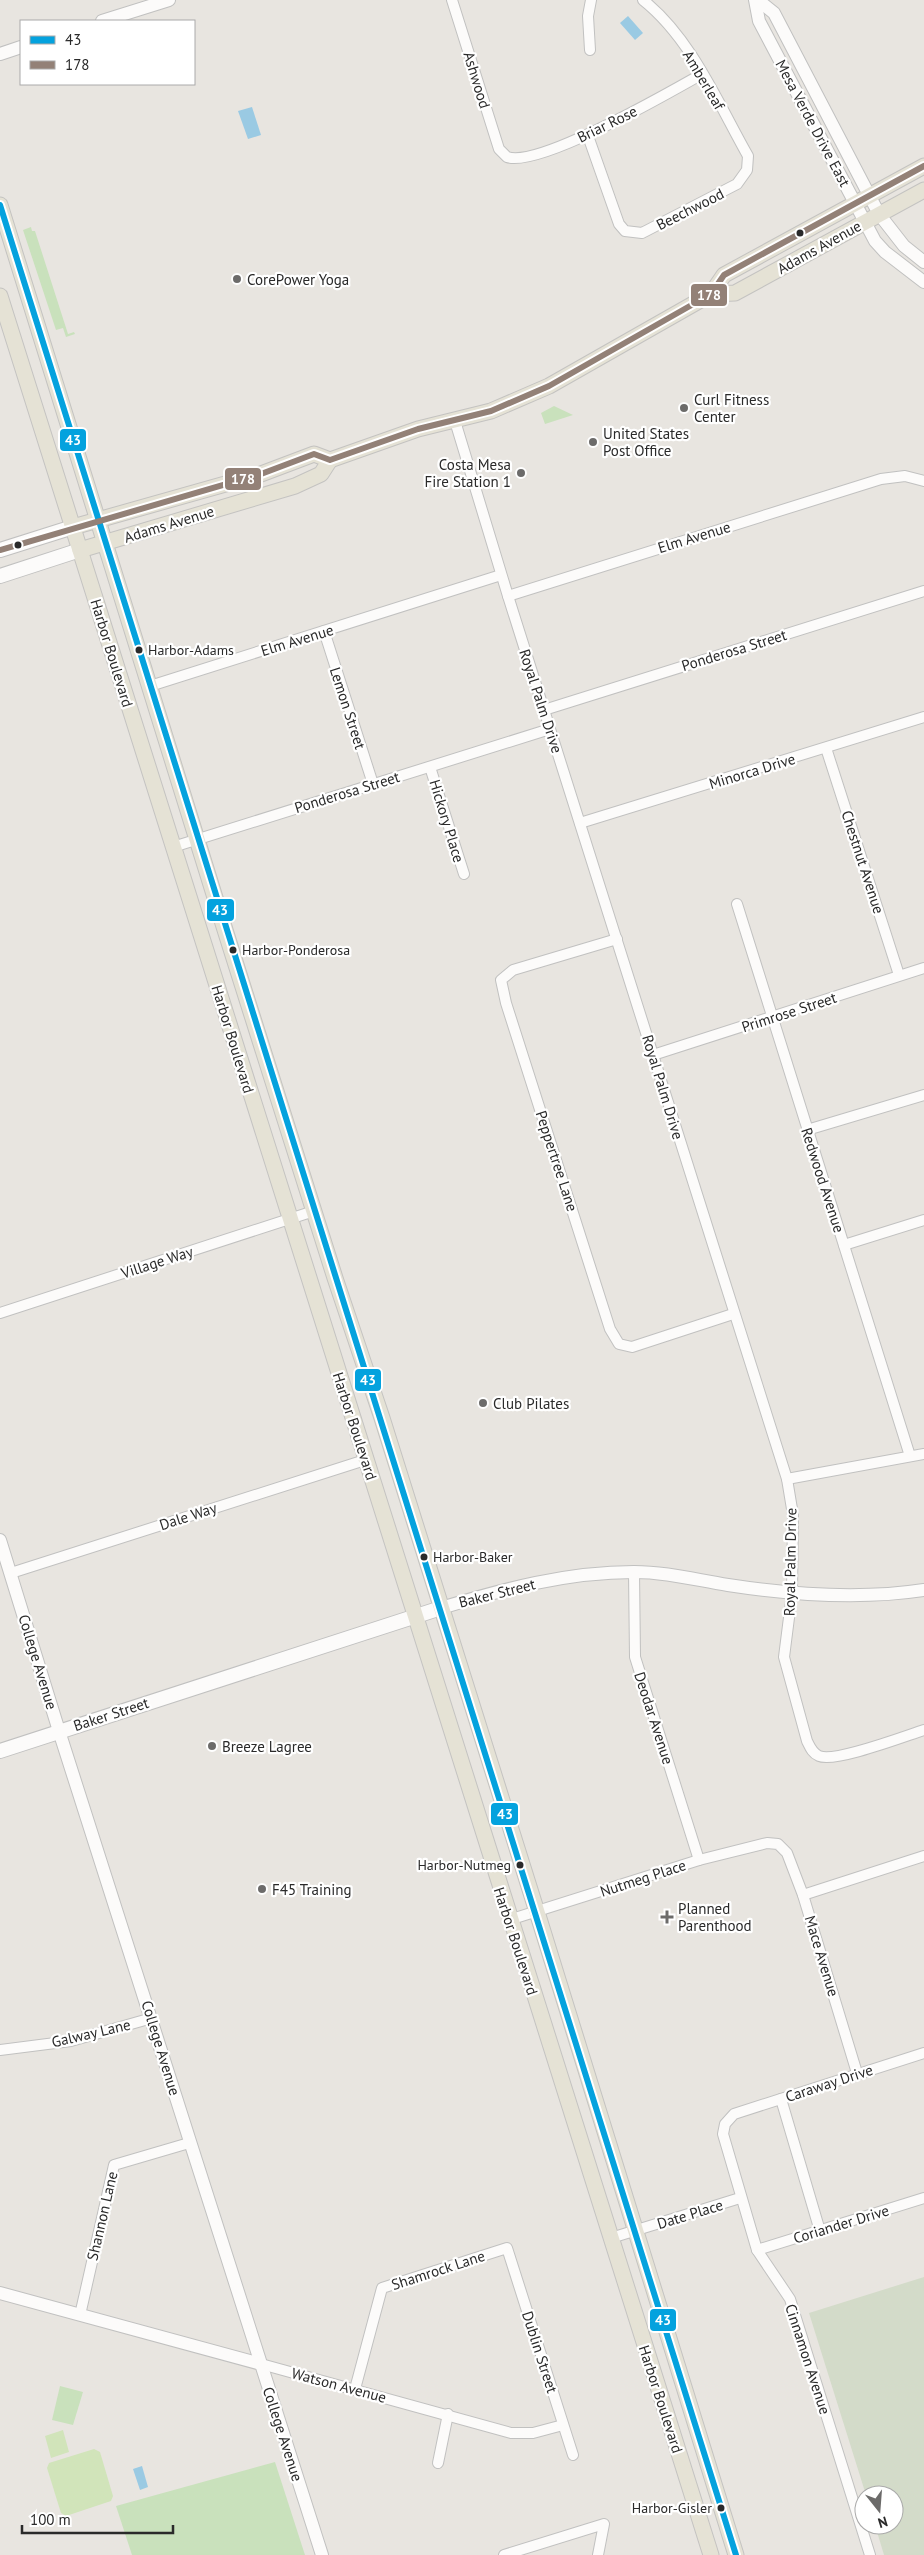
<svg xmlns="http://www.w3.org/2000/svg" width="924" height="2555" font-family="'PT Sans',sans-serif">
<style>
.green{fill:#c9e1bc}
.cemetery{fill:#d3dbc9}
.pitch{fill:#d1e4ba}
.water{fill:#9acae3}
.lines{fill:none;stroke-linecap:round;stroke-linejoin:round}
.minor-casing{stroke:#c1c1c0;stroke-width:12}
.tertiary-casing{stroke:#c1c1c0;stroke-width:14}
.secondary-casing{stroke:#c1c1c0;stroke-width:16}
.primary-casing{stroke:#c4c3c1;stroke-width:17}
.minor{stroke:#fcfbfa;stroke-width:10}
.tertiary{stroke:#fcfbfa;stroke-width:12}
.secondary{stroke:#fcfbfa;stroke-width:14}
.primary{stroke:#e5e2d5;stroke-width:15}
.bus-1-casing{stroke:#fff;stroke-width:10}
.bus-2-casing{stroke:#fff;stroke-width:10}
.bus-1{stroke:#04a2de;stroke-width:6}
.bus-2{stroke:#938177;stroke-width:6}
.bus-dot{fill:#2a2a2a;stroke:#fff;stroke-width:2}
.poi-dot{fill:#6c6b6a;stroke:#fff;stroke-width:2}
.labels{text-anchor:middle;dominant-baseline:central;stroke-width:4.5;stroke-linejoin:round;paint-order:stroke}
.bus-label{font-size:14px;fill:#2a2a2a;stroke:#fff;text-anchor:start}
.street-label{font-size:15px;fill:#2a2a2a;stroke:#fff}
.poi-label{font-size:15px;fill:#2a2a2a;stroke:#fff;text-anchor:start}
.line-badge{stroke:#fff;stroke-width:2}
.badge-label{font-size:14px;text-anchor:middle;font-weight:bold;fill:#fff}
</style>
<rect width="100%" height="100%" fill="#e8e5e0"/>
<g class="green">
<path d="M 31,227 L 32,231 L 35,231 L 68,334 L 74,332 L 75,334 L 66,337 L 63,328 L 56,330 L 23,230 Z"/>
<path d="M 554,406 L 573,415 L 545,424 L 541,413 Z"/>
<path d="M 60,2386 L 83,2392 L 73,2425 L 52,2420 Z"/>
<path d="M 275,2462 L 305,2555 L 132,2555 L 116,2506 Z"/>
</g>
<path class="cemetery" d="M 924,2277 L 924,2555 L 884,2555 L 875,2525 L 894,2525 L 894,2495 L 866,2495 L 809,2313 Z"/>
<g class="pitch">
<path d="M 63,2430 L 69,2452 L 51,2458 L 45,2436 Z"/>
<path d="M 94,2449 L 100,2452 L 113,2496 L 111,2501 L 66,2516 L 61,2513 L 47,2468 L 49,2463 Z"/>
</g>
<g class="water">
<path d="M 628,16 L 643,33 L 635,40 L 620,23 Z"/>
<path d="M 252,107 L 261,135 L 248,139 L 238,111 Z"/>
<path d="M 142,2466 L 148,2487 L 140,2490 L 133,2469 Z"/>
</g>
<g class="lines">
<g class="minor-casing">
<g id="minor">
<path d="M 452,0 L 499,149 C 501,151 505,155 507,157 C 539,168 670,92 702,74"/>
<path d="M 590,50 L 588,16 L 591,0"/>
<path d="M 588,136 L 619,224 L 625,231 L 642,233 L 737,184 L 747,170 L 748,156 C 718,103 691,38 643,0"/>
<path d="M 455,421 L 508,596 L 787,1479 L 793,1515 L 792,1594 L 784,1657 L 807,1741 C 810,1747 812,1753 819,1756 C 835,1763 905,1736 924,1730"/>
<path d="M 508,596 L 881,479 L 905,476 L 924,481"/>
<path d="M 324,631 L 373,784"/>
<path d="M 150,686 L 501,575"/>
<path d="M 544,710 L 924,591"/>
<path d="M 826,748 L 899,975"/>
<path d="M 430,767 L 464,874"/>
<path d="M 580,823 L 924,717"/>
<path d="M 173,847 L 550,729"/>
<path d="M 737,904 L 910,1456"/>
<path d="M 617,939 L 513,970 L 501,980 L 506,1003 L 610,1329 L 619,1344 L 632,1347 L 733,1314"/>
<path d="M 653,1055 L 924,968"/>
<path d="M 807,1130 L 924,1095"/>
<path d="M 844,1245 L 924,1220"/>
<path d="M 0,1313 L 314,1211"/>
<path d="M 787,1479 L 924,1454"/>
<path d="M 634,1572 L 635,1657 L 699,1860"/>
<path d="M 11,1573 L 365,1460"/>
<path d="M 803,1895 L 924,1856"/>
<path d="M 509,1920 L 699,1860 L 767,1843 L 778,1844 L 787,1853 L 803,1895 L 857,2073"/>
<path d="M 0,2050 L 71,2041 L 152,2018"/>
<path d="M 781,2099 L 820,2231"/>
<path d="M 611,2238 L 740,2198"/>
<path d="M 757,2250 L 924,2198"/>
<path d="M 80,2315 L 114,2165 L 189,2143"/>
<path d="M 261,2364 L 511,2433 L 533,2433 L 563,2425"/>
<path d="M 355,2389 L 382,2288 L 507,2248 L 573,2455"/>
<path d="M 438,2463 L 448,2414"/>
<path d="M 504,2555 L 604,2524 L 598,2555"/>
<path d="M 870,2555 L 790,2299 L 757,2250 L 723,2134 L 725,2124 L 734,2114 L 924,2053"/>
</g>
</g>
<g class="tertiary-casing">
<g id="tertiary">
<path d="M 755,0 L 759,21 L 875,241 L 885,252 L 924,282"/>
<path d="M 758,0 L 774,13 L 879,214 L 904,246 L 924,262"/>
<path d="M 102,21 L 169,0"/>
<path d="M 0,54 L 21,47"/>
<path d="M 0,1540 L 59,1731 L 322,2555"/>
<path d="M 441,1608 C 504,1589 567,1572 634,1572 C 666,1572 696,1580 728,1585 C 793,1595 859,1600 924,1590"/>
<path d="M 0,2293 L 261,2364"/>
</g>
</g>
<g class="secondary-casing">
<g id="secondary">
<path d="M 0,550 L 73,527"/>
<path d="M 0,576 L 80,550"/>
<path d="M 0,1751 L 441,1608"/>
</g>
</g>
<g class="primary-casing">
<g id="primary">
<path d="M 0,205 L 226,933 L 335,1278 L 382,1418 L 537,1912 L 736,2555"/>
<path d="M 711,294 L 735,293 L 924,190"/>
<path d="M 0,296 L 711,2555"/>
<path d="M 73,527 L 261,474 L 314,454 L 330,460 L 418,429 L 491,411 L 549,386 L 711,294 L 724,275 L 924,166"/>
<path d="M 80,550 L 295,486 L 321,474 L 330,460"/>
</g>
</g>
<use href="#minor" class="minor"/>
<use href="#tertiary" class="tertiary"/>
<use href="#secondary" class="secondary"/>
<use href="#primary" class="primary"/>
<g class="bus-1-casing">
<path id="bus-1" d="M 0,205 C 243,989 493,1771 736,2555"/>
</g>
<g class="bus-2-casing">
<path id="bus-2" d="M 0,550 L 261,474 L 314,454 L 330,460 L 418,429 L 491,411 L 549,386 L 711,294 L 724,275 L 924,166"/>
</g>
<use href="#bus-1" class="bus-1"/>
<use href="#bus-2" class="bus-2"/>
</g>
<g class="bus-dot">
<circle cx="800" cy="233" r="4.5"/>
<circle cx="18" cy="545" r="4.5"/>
<circle cx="139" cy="650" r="4.5"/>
<circle cx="233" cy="950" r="4.5"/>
<circle cx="424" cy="1557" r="4.5"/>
<circle cx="520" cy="1865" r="4.5"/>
<circle cx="721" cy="2508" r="4.5"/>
</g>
<g class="poi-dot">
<circle cx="237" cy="279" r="5"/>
<circle cx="684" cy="408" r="5"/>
<circle cx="593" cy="442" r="5"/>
<circle cx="521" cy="473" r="5"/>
<circle cx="483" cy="1403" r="5"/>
<circle cx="212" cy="1746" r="5"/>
<circle cx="262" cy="1889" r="5"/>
<path d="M664.5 1909.5h5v5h5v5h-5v5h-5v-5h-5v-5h5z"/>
</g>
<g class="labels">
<g class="bus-label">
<text x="148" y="650">Harbor-Adams</text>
<text x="242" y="950">Harbor-Ponderosa</text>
<text x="433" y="1557">Harbor-Baker</text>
<text x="511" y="1865" text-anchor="end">Harbor-Nutmeg</text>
<text x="712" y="2508" text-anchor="end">Harbor-Gisler</text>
</g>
<g class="street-label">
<text transform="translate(477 80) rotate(73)">Ashwood</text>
<text transform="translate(704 80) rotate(59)">Amberleaf</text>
<text transform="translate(813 123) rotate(62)">Mesa Verde Drive East</text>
<text transform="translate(607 124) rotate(-26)">Briar Rose</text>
<text transform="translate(690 209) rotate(-27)">Beechwood</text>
<text transform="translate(819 247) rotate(-29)">Adams Avenue</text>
<text transform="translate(169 524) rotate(-17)">Adams Avenue</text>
<text transform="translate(694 537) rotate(-17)">Elm Avenue</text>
<text transform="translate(297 640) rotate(-17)">Elm Avenue</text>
<text transform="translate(734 650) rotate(-17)">Ponderosa Street</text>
<text transform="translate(112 653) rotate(73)">Harbor Boulevard</text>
<text transform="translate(541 701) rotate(72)">Royal Palm Drive</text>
<text transform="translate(348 708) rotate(72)">Lemon Street</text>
<text transform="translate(752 771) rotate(-17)">Minorca Drive</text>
<text transform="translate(347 792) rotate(-17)">Ponderosa Street</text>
<text transform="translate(447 821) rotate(73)">Hickory Place</text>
<text transform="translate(863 862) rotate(72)">Chestnut Avenue</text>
<text transform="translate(789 1012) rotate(-18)">Primrose Street</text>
<text transform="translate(233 1039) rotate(73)">Harbor Boulevard</text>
<text transform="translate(663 1087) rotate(73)">Royal Palm Drive</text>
<text transform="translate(557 1161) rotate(72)">Peppertree Lane</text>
<text transform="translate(823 1180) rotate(72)">Redwood Avenue</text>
<text transform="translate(157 1262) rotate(-18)">Village Way</text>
<text transform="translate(355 1426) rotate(72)">Harbor Boulevard</text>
<text transform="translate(188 1516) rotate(-18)">Dale Way</text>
<text transform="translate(790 1562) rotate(-89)">Royal Palm Drive</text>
<text transform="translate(497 1593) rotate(-14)">Baker Street</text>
<text transform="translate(38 1662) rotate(73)">College Avenue</text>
<text transform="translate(111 1714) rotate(-18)">Baker Street</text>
<text transform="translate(654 1718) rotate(72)">Deodar Avenue</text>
<text transform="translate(643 1878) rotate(-18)">Nutmeg Place</text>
<text transform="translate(516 1941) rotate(72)">Harbor Boulevard</text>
<text transform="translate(822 1956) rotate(73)">Mace Avenue</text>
<text transform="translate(91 2033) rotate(-13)">Galway Lane</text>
<text transform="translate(161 2048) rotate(73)">College Avenue</text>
<text transform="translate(829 2083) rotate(-18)">Caraway Drive</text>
<text transform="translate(690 2214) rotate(-17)">Date Place</text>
<text transform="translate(102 2216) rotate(-77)">Shannon Lane</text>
<text transform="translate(841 2224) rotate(-17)">Coriander Drive</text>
<text transform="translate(438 2270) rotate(-18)">Shamrock Lane</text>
<text transform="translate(540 2352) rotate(72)">Dublin Street</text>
<text transform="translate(808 2359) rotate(72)">Cinnamon Avenue</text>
<text transform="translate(339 2385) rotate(15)">Watson Avenue</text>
<text transform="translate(661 2399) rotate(72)">Harbor Boulevard</text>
<text transform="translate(283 2434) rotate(72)">College Avenue</text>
</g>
<g class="poi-label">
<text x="247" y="279">CorePower Yoga</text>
<text x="694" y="399">Curl Fitness<tspan x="694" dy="17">Center</tspan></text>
<text x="603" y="433">United States<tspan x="603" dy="17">Post Office</tspan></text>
<text x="511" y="464" text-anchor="end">Costa Mesa<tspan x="511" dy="17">Fire Station 1</tspan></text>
<text x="493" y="1403">Club Pilates</text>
<text x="222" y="1746">Breeze Lagree</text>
<text x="272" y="1889">F45 Training</text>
<text x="678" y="1908">Planned<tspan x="678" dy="17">Parenthood</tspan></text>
</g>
</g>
<g class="line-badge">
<rect x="690" y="283" width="38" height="24" rx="5" fill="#938177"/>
<rect x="59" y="428" width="28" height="24" rx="5" fill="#04a2de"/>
<rect x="224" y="467" width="38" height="24" rx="5" fill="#938177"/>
<rect x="206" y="898" width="29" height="24" rx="5" fill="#04a2de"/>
<rect x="354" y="1368" width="28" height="24" rx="5" fill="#04a2de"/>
<rect x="490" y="1802" width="29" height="24" rx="5" fill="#04a2de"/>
<rect x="649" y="2308" width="28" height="24" rx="5" fill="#04a2de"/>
</g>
<g class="badge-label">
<text x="709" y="300">178</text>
<text x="73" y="445">43</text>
<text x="243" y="484">178</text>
<text x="220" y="915">43</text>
<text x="368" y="1385">43</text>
<text x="505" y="1819">43</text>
<text x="663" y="2325">43</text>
</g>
<rect x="20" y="20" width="175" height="65" fill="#ffffff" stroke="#aaaaaa"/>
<rect x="30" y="36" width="25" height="8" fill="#04a2de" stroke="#aaaaaa"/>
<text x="65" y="45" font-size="15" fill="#2a2a2a">43</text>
<rect x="30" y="61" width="25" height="8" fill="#938177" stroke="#aaaaaa"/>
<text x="65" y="70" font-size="15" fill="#2a2a2a">178</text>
<g transform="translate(879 2510) rotate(163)"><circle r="24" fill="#ffffff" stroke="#aaaaaa"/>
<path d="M0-4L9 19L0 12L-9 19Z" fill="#6c6b6a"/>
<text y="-8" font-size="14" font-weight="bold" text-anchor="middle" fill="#2a2a2a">N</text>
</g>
<path d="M22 2525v8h151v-8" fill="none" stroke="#2a2a2a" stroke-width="2.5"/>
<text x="30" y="2525" font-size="15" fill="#2a2a2a" stroke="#ffffff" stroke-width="4" paint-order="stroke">100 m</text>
</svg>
